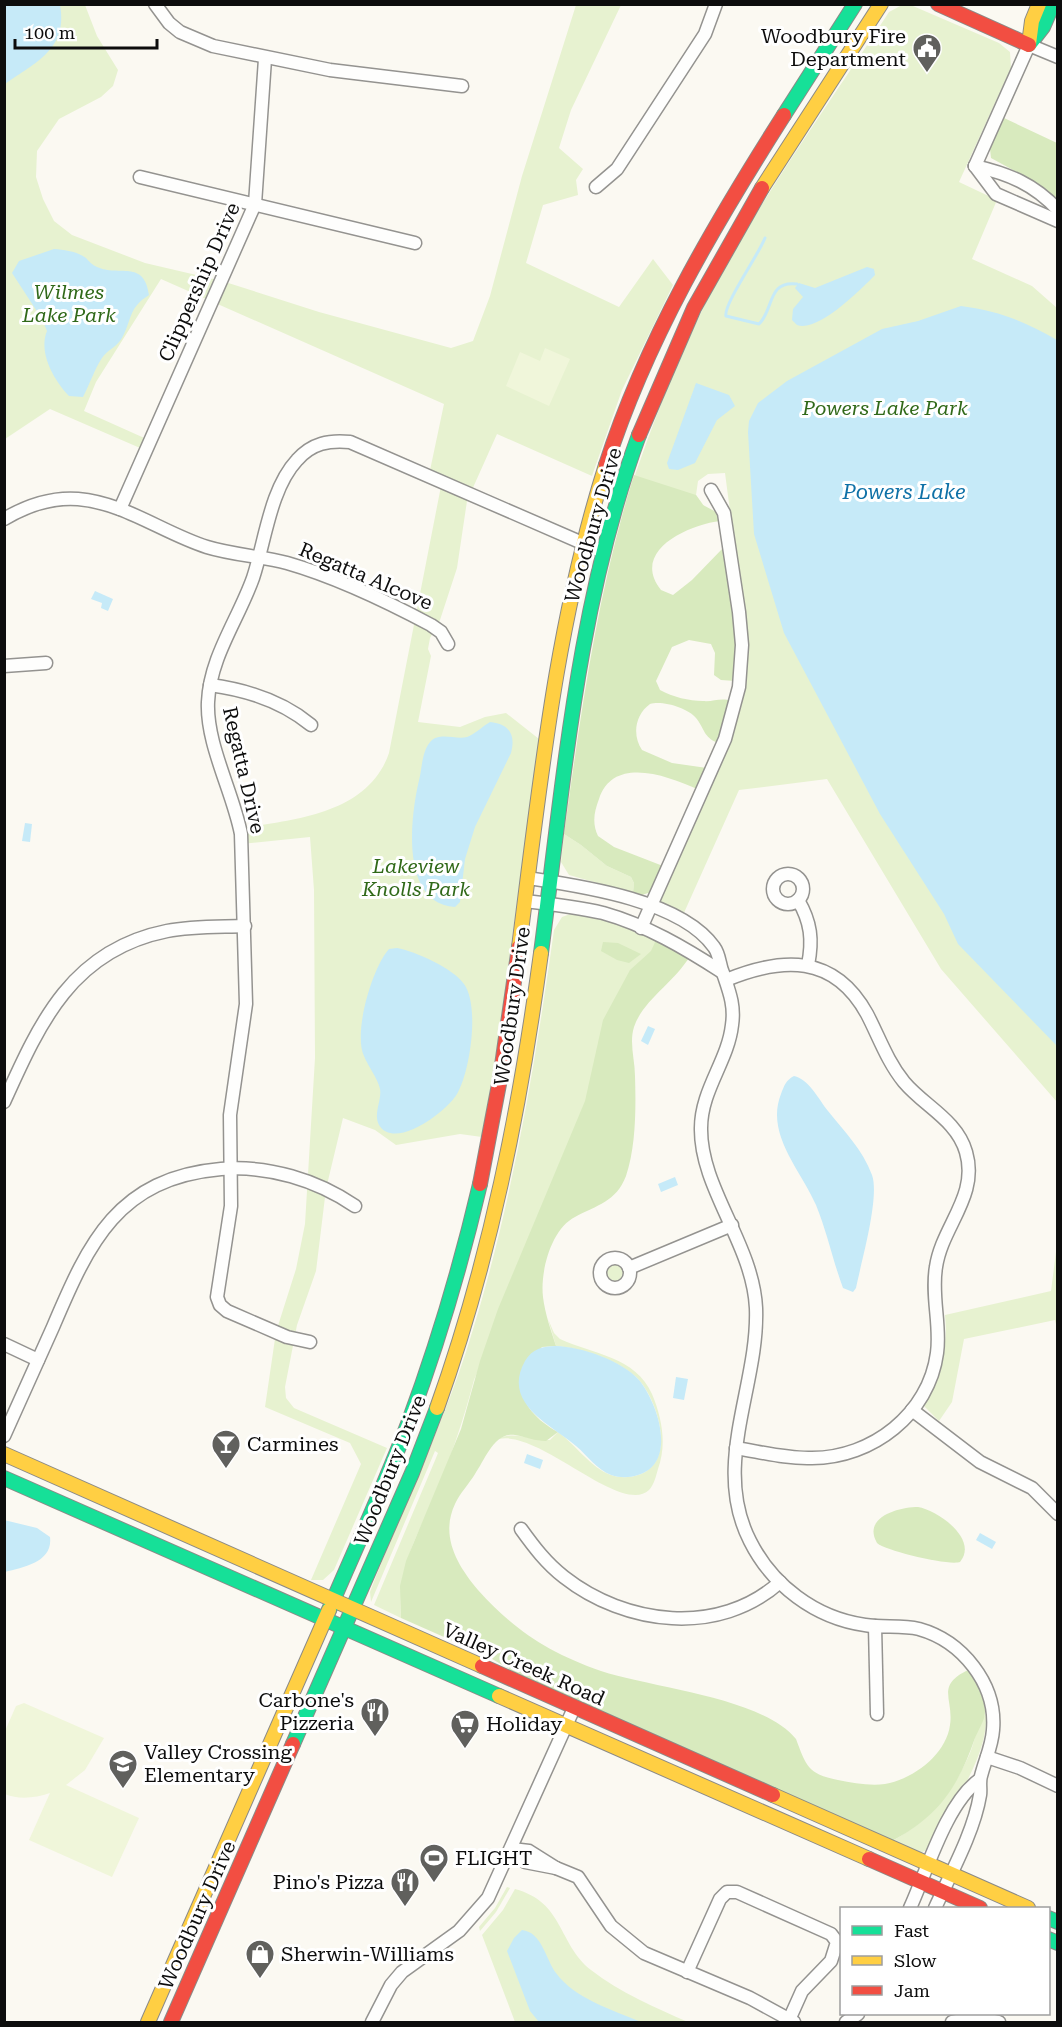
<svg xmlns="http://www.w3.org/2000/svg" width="1062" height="2027" font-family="'Roboto Serif',serif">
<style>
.green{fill:#e7f2d0}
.forest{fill:#d8eabe}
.pitch{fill:#f0f6da}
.water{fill:#c6eaf8}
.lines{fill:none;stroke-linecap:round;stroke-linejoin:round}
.stream{stroke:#c6eaf8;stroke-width:3}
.street-casing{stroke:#949390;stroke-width:15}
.fast-casing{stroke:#8b8a87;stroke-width:16}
.slow-casing{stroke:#8b8a87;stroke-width:16}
.jam-casing{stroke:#8b8a87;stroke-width:16}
.street{stroke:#fefefd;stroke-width:12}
.fast{stroke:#16e098;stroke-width:14}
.slow{stroke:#ffcf43;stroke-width:14}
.jam{stroke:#f24e42;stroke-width:14}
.labels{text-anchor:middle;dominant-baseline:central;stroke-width:6;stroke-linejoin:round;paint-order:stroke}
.poi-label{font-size:20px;fill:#0d0d0d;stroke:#fff;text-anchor:start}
.street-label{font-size:20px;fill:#0d0d0d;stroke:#fff}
.park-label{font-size:20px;font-style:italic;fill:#306919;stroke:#fff}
.water-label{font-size:21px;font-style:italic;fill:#0f71a7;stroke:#fff}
</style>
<rect width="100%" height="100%" fill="#fbf9f2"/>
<g class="green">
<path d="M 5,5 L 85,5 L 97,36 L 118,70 L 113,86 L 101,97 L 59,119 L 37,151 L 36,177 L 43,199 L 54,221 L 72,235 L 145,263 L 222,281 L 319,312 L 451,348 L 473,341 L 490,296 L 522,176 L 576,5 L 621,5 L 571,110 L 559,148 L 583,169 L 576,180 L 578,195 L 543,205 L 526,263 L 619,307 L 653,259 L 673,285 L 622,390 L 592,476 L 497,434 L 467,501 L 457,568 L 440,620 L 430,638 L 428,649 L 431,656 L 418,722 L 460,727 L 485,717 L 506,713 L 539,739 L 499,1034 L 482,1137 L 460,1134 L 396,1145 L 375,1130 L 343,1118 L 326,1189 L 316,1271 L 297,1325 L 285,1387 L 286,1398 L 294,1408 L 387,1448 L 334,1570 L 323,1580 L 311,1580 L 361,1464 L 350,1443 L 265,1407 L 276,1332 L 296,1269 L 305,1224 L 315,1058 L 314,890 L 310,837 L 241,844 L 240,828 C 294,820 368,814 389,753 L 442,481 L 429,475 L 444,404 L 161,279 L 96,382 L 84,411 L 151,441 L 147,451 L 50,409 L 5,439 Z"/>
<path d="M 902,5 L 913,6 L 999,43 L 1010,52 L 1011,68 L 959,182 L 997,200 L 972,259 L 1032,286 L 1057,308 L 1057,1102 L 941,969 L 827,779 L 739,790 L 683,915 L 661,903 L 660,898 L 732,735 L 745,682 L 745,625 L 725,473 L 708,474 L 698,481 L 696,495 L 704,506 L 626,502 C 652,423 682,345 722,272 C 772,182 833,98 889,12 Z"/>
<path d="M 564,834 L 581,845 L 607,866 L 631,877 L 634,883 L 633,893 L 569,875 L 561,862 Z"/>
<path d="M 573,913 L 616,923 L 658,941 L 474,1380 C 464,1418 452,1454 437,1490 C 417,1538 398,1563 401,1618 L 374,1605 L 436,1458 L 438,1453 L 435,1451 L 371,1602 L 370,1592 C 401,1511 439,1434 466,1352 C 510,1215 534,1073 554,930 L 562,917 Z"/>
<path d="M 1057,1244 L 1057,1328 L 1055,1320 L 964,1339 L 952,1402 L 939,1421 L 924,1406 C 937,1373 949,1352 945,1315 L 1051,1291 Z"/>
<circle cx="615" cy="1273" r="9"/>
<path d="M 548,1319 L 554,1333 L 560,1339 C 593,1354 636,1357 652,1394 C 662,1418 667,1444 658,1469 C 656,1476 654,1485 649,1490 C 621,1516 540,1430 499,1439 C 513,1430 533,1441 550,1440 L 558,1432 C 576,1445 591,1468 611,1475 C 620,1478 629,1478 638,1475 C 678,1463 658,1398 636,1377 C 616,1359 581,1348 556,1346 Z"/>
<path d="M 986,1714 C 989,1758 947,1813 927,1850 L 920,1853 L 890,1842 C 930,1821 952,1794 970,1753 C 975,1741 977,1724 986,1714 Z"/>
<path d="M 507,1887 L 510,1888 L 496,1912 L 480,1931 L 479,1927 L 495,1908 Z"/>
<path d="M 515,1889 C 564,1902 558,1944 591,1970 C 619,1992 656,2008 688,2022 L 515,2022 L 482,1935 L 503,1910 Z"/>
</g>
<g class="forest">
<path d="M 1004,118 L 1057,143 L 1057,202 L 1035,182 L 991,158 L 990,149 Z"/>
<path d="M 634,475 L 696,495 L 703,505 L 718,513 L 720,521 C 688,525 630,551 661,590 L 673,595 L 692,580 L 724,547 L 736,635 L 735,681 L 721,680 L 714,675 L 715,653 L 711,644 L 689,640 L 672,647 L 656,681 L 660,690 C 673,697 689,701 703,701 C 714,702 720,697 732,701 L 718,743 C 703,737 705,729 696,718 C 688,708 662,700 650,704 C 635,715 632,735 642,750 L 672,763 L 707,768 L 697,789 C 668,776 613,755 599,799 C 594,812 592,823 598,836 L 614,847 L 663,866 L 651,892 L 642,895 L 633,893 L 634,883 L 631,877 L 607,866 L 581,845 L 564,834 C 581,712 597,593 634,475 Z"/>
<path d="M 656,940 L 690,956 C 674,983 643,1000 634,1027 C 629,1043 635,1060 635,1076 C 636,1107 636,1147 626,1176 C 616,1202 597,1205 575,1217 C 551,1229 540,1272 543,1297 C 545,1314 551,1330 556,1346 L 542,1347 L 521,1373 C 517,1401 536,1420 558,1432 L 546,1441 C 535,1441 526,1437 515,1435 C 494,1432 485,1460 475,1474 C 469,1484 460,1493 455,1504 C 440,1536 457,1565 478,1590 C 515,1631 549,1653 601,1671 C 652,1688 762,1697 796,1739 C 806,1765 807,1774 838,1780 C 853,1783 870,1786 885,1784 C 913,1779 946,1755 950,1725 C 954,1699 935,1686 968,1670 C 975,1680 986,1700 985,1713 C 985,1719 978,1731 975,1738 C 958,1788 937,1818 890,1842 L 542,1688 L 487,1656 L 401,1618 L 400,1586 L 406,1561 L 461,1429 L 480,1361 L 498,1309 L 585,1101 L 603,1020 L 630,970 L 651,951 Z"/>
<path d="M 603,942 L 618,943 L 641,954 L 629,963 L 617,960 L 601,951 Z"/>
<path d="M 918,1507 C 937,1510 979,1539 960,1562 C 949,1566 886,1551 877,1543 C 862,1517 899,1507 918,1507 Z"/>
</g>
<g class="pitch">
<path d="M 545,348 L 570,359 L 549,406 L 506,386 L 520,352 L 540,361 Z"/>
<path d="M 24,1703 L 104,1738 L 85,1770 L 66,1785 L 139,1818 L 112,1877 L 29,1840 L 50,1793 C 35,1798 19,1800 5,1794 L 5,1731 L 16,1706 Z"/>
</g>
<g class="water">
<path d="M 5,4 L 60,5 C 68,49 36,62 5,84 Z"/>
<path d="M 54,249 C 65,250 76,251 86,258 C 89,261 92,265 97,267 C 119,277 144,259 149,295 C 128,308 132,320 122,338 C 117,347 107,350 102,358 C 94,370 90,384 83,397 L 69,396 C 54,380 38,353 47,331 L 42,319 L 12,273 L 19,261 Z"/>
<path d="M 867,267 L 874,269 L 875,275 C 861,289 818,333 797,325 L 792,320 L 793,309 L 803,297 L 795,288 L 799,283 L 815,288 Z"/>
<path d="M 961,306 C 999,311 1024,321 1057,340 L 1057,1046 L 958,944 L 944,914 L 880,814 L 784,633 L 754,534 L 748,432 L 749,421 L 758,403 L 787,381 L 882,329 L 918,321 Z"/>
<path d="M 696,383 L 729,395 L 735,406 L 717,420 L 695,463 L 678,470 L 669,469 L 667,463 Z"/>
<path d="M 95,591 L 113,599 L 108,611 L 101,608 L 102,603 L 91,599 Z"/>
<path d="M 490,722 C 509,724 516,734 511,753 L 475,827 L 465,859 L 460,902 L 455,907 C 398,903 411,812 420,776 C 422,765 423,749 431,741 C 440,732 456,740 467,737 C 475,734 483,726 490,722 Z"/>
<path d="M 25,823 L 32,824 L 30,842 L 22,841 Z"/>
<path d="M 397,948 C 415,951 454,969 464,984 C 480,1006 470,1072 457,1094 C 447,1111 395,1151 379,1125 C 373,1114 382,1100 380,1089 C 378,1079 368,1066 364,1056 C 353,1033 372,968 389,949 Z"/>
<path d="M 648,1026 L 655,1029 L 648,1045 L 641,1041 Z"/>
<path d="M 794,1076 C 809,1079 819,1100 828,1111 C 844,1131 863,1150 872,1175 C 880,1197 861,1263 856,1288 L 853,1292 L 843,1288 C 833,1261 827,1232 816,1205 C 801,1170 765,1134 781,1094 C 784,1086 786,1080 794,1076 Z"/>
<path d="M 675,1177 L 678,1185 L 661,1192 L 658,1184 Z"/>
<path d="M 556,1346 C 582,1347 621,1360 639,1380 C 658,1403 678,1463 638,1475 C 629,1478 620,1478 611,1475 C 596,1469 588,1456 576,1446 C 552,1425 501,1404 525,1361 C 532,1349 543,1346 556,1346 Z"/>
<path d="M 676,1377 L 688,1379 L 684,1400 L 673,1398 Z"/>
<path d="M 527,1454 L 543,1460 L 540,1469 L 524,1463 Z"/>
<path d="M 4,1520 L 37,1528 L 50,1537 C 53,1562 24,1567 5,1572 Z"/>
<path d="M 980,1533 L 996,1542 L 992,1549 L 976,1540 Z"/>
<path d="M 522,1930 C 542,1932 546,1960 556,1973 C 575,1999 613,2010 641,2022 L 539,2022 L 530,2011 L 507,1951 L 514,1938 Z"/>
</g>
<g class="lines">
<path class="stream" d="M 765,238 C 759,254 723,305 726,316 L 759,324 C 774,310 767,280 797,284"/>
<g class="street-casing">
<g id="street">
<path d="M 155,4 L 169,23 L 180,32 L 213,46 L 330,70 L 462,86"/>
<path d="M 975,166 L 1029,45 L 1058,57"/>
<path d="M 975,166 L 996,194 L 1058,221"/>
<path d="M 975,166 C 1009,174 1034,184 1058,210"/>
<path d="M 140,177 L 415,243"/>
<path d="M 596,187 L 617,169 L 705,34 L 716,4"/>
<path d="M 120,509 L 255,204 L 265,59"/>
<path d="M 4,519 C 26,506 52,497 78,499 C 125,503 163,533 207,547 C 233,555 261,556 287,563 C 336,577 386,601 431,625 L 441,632 L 448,644"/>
<path d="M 4,666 L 46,663"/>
<path d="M 210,685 C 248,690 282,701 311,725"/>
<circle cx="788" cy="889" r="15"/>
<path d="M 528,878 C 581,886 681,900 714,947 C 720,955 719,964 723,973 C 729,991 735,1005 732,1025 C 728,1061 701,1090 701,1128 C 700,1188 753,1244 756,1308 C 759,1386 711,1465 750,1541 C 772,1585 815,1618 865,1625 C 883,1628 901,1625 919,1629 C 962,1641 997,1684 993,1730 C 992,1746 985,1760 981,1776 C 979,1782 981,1789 980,1795 C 974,1832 950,1875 935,1908"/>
<path d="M 798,900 C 811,922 813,940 808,965"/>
<path d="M 525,901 C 551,904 577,907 603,913 C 646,925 685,948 722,972"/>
<path d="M 641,928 L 725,739 L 739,687 L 742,645 L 739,612 L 724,513 L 711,490"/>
<path d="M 726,980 C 782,957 834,954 867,1014 C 879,1037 887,1061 904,1082 C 924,1106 957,1120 966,1152 C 979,1196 942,1226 936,1267 C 931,1296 941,1325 937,1353 C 929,1414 872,1458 812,1458 C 787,1459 761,1452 736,1448"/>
<path d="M 4,1102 C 40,1022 72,950 167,931 C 192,926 219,927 245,926"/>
<circle cx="615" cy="1273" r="15"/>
<path d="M 629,1268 L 732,1225"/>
<path d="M 310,1342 L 287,1337 L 227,1311 L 220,1305 L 217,1297 L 231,1206 L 230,1115 L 246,1004 L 241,834 C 233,792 206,744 208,702 C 210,657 238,620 253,578 C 265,542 270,489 297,460 C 312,443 329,440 350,442 L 603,552"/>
<path d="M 4,1344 L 38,1360"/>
<path d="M 912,1410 L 980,1462 L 1032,1488 L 1058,1514"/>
<path d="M 4,1436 C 21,1399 37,1363 53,1327 C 89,1242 118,1178 221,1169 C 268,1165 317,1180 355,1206"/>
<path d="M 521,1529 C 534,1547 546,1563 564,1577 C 625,1625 719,1637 780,1582"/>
<path d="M 875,1626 L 877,1714"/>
<path d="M 987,1757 L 1020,1768 L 1058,1786"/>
<path d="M 512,1849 L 525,1862 L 556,1868 L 578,1877 L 611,1926 L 644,1953 L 750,1998 L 794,2022"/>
<path d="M 512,1849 L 529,1851 L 556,1868"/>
<path d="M 910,1908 C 927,1871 946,1804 979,1780"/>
<path d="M 687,1972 L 720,1899 L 727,1892 L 737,1892 L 831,1934 L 837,1942 L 831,1961 L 802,1991 L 789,2020"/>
<path d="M 372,2022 L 391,1985 L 402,1972 L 459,1931 L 488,1898 L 574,1708"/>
<path d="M 846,2022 L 858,2014"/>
<path d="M 952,2022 L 977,2017 L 999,2022"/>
</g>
</g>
<g class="fast-casing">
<g id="fast">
<path d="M 1029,45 L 1043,27 L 1053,4"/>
<path d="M 784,115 L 855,4"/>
<path d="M 541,953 C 564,779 578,601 639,435"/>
<path d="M 4,1478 L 499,1696"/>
<path d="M 329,1610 C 356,1547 385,1485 409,1421 C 438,1343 461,1265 480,1184"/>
<path d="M 293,1744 L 412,1473 L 437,1408"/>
<path d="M 1048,1918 L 1058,1922"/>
<path d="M 1048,1939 L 1058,1943"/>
</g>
</g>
<g class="slow-casing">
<g id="slow">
<path d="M 1029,44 L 1032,21 L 1039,4"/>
<path d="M 762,188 L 881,4"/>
<path d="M 519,947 C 540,784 556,622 606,465"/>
<path d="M 437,1408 C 490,1260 520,1108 541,953"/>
<path d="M 4,1454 L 482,1666"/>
<path d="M 499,1696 L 869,1859"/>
<path d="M 773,1795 L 1028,1908"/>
<path d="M 148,2022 L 329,1610"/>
</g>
</g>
<g class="jam-casing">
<g id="jam">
<path d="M 938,4 L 1029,45"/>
<path d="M 639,435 L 694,308 L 762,188"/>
<path d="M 606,465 C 646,340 714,225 784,115"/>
<path d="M 480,1184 L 500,1079 L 519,947"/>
<path d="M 482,1666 L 773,1795"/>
<path d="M 869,1859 L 980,1908"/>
<path d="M 171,2022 L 293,1744"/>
</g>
</g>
<use href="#street" class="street"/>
<use href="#fast" class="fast"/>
<use href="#slow" class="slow"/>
<use href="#jam" class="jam"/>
</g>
<defs>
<g id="civic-pin" transform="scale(1.5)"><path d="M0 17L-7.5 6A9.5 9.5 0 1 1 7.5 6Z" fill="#60605d" stroke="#fff"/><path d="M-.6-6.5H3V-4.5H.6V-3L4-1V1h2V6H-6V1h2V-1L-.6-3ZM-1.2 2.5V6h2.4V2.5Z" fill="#fff"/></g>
<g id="bar-pin" transform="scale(1.5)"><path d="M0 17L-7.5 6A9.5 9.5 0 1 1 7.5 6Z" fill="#60605d" stroke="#fff"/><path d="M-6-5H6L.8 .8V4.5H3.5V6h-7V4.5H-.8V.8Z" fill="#fff"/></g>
<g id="restaurant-pin" transform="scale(1.5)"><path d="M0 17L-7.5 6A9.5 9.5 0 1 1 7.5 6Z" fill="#60605d" stroke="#fff"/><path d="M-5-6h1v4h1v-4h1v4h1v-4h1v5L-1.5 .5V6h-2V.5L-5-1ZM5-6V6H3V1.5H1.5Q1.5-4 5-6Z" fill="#fff"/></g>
<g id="supermarket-pin" transform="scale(1.5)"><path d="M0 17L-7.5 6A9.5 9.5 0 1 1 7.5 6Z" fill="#60605d" stroke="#fff"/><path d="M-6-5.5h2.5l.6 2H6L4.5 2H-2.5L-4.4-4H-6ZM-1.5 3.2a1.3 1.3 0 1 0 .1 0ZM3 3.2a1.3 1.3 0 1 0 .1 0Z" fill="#fff"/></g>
<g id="school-pin" transform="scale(1.5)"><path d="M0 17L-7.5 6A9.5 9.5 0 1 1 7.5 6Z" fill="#60605d" stroke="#fff"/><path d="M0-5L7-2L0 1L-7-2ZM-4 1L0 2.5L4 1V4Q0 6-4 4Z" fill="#fff"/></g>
<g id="stadium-pin" transform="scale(1.5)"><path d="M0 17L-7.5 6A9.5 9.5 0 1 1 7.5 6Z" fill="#60605d" stroke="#fff"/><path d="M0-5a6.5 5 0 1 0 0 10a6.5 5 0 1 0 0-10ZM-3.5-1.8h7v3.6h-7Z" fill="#fff"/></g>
<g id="shop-pin" transform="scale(1.5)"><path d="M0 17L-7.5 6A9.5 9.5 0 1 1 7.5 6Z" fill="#60605d" stroke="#fff"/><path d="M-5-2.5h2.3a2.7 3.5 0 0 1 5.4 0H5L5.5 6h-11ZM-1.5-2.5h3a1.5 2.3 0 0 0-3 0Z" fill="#fff"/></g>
</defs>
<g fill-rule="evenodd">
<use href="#civic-pin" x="927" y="48"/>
<use href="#bar-pin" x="226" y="1444"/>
<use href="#restaurant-pin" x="375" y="1712"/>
<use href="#supermarket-pin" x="465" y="1724"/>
<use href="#school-pin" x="123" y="1764"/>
<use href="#stadium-pin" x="434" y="1858"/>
<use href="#restaurant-pin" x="405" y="1882"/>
<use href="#shop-pin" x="260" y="1954"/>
</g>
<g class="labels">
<g class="poi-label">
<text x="906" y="36" text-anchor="end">Woodbury Fire<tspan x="906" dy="23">Department</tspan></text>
<text x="247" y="1444">Carmines</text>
<text x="354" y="1700" text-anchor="end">Carbone's<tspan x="354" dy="23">Pizzeria</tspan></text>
<text x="486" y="1724">Holiday</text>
<text x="144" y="1752">Valley Crossing<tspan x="144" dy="23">Elementary</tspan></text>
<text x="455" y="1858">FLIGHT</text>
<text x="384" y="1882" text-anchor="end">Pino's Pizza</text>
<text x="281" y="1954">Sherwin-Williams</text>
</g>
<g class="street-label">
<text transform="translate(199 282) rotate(-66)">Clippership Drive</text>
<text transform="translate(593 525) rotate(-74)">Woodbury Drive</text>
<text transform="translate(366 576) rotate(23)">Regatta Alcove</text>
<text transform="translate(244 770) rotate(77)">Regatta Drive</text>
<text transform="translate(512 1006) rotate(-82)">Woodbury Drive</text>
<text transform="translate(390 1470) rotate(-68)">Woodbury Drive</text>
<text transform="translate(524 1664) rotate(24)">Valley Creek Road</text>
<text transform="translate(197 1915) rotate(-66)">Woodbury Drive</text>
</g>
<g class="park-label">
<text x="69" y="292">Wilmes<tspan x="69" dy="23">Lake Park</tspan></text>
<text x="885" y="408">Powers Lake Park</text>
<text x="416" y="866">Lakeview<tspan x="416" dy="23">Knolls Park</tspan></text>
</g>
<g class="water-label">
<text x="904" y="492">Powers Lake</text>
</g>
</g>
<rect width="1062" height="2027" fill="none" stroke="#0d0d0d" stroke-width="12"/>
<rect x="840" y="1907" width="210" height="108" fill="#ffffff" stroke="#9e9e9e" stroke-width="1.5"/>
<rect x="852" y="1926" width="30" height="9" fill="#16e098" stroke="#9e9e9e" stroke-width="1.5"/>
<text x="894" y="1937" font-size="18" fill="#0d0d0d">Fast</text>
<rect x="852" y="1956" width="30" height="9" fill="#ffcf43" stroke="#9e9e9e" stroke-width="1.5"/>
<text x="894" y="1967" font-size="18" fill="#0d0d0d">Slow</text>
<rect x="852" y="1986" width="30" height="9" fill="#f24e42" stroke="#9e9e9e" stroke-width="1.5"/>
<text x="894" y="1997" font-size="18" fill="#0d0d0d">Jam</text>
<path d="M15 39v9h142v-9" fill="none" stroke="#0d0d0d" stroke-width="3"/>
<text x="24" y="39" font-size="18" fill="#0d0d0d" stroke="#ffffff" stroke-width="4.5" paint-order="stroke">100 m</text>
</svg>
